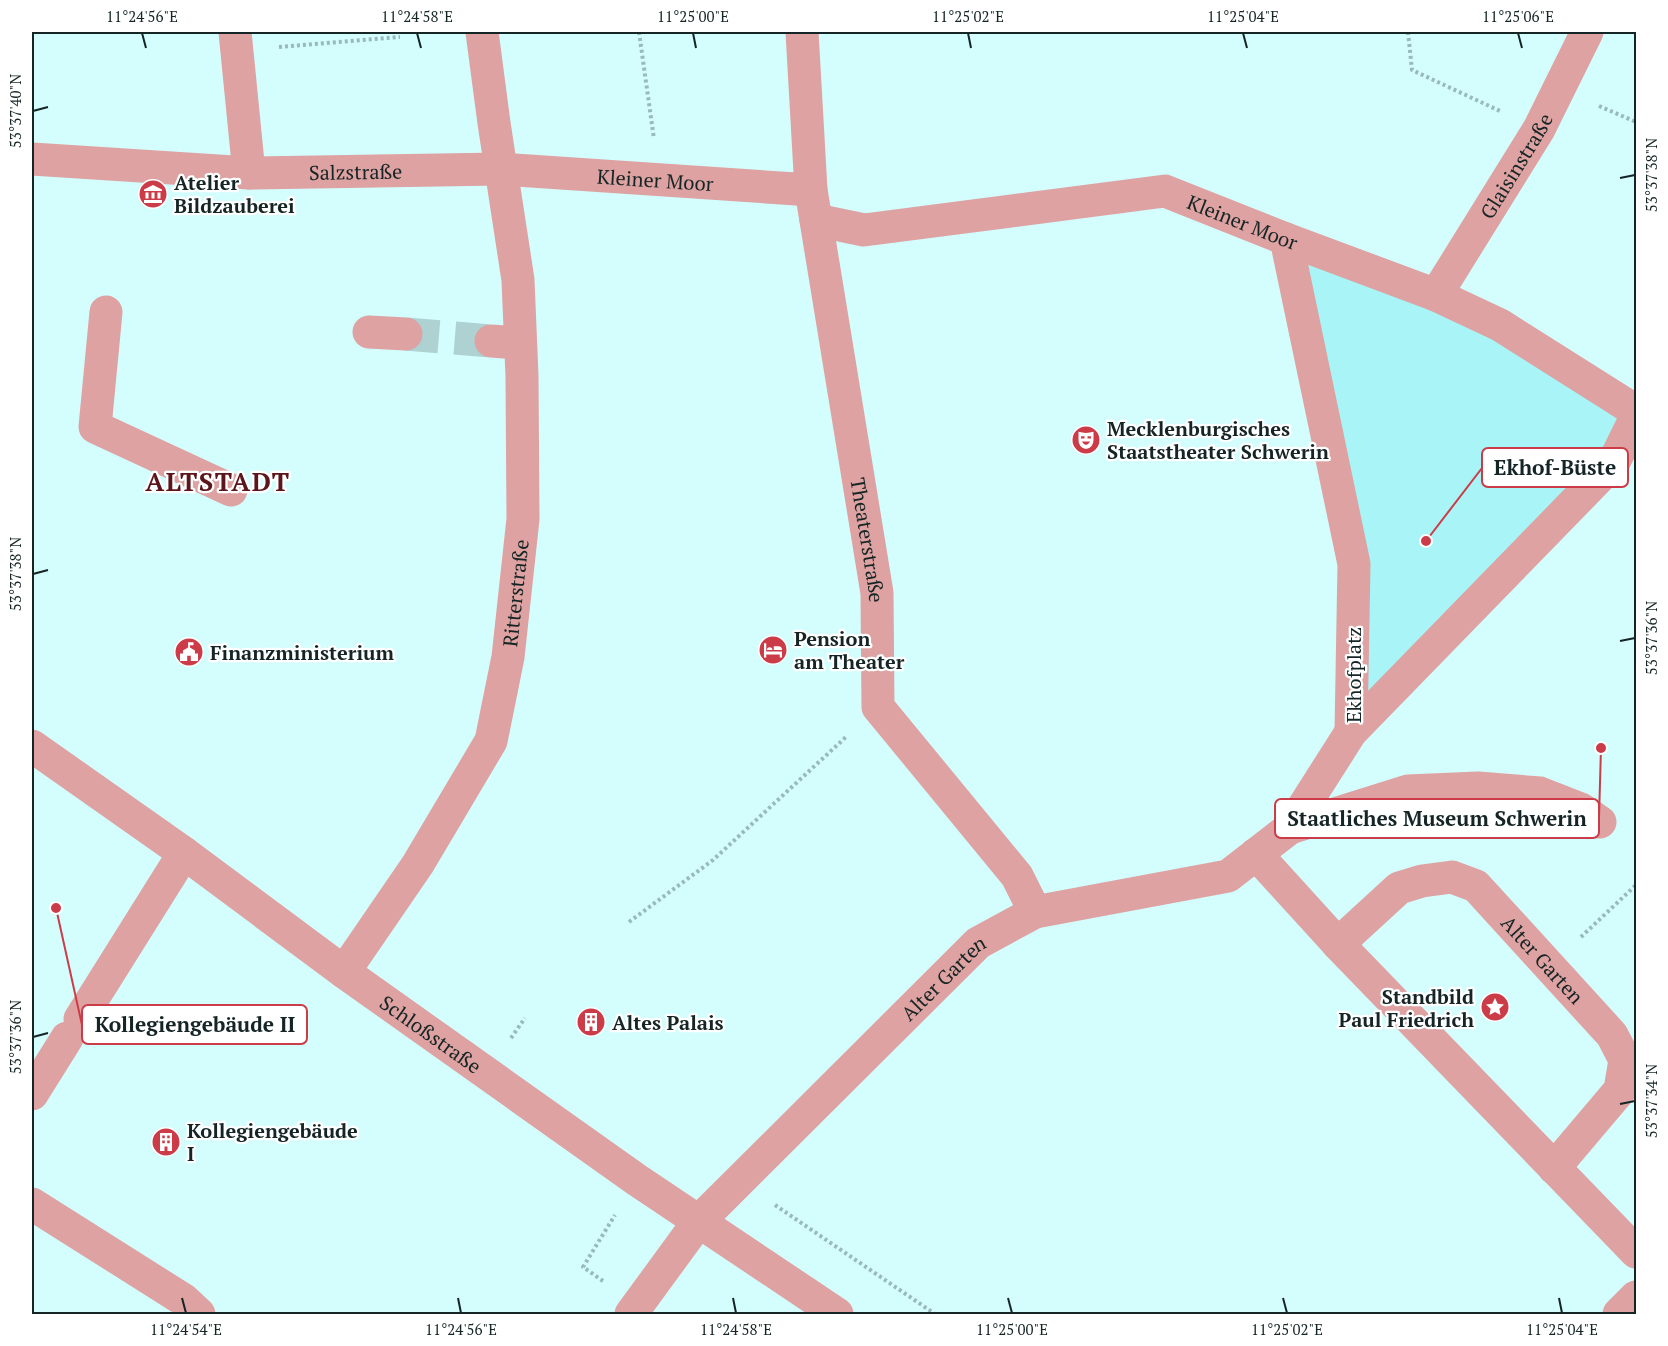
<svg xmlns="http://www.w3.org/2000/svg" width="1668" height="1346" font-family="'PT Serif',serif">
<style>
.green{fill:#a8f4f7}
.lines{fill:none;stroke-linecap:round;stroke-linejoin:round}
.minor-tunnel{stroke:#aed2d2;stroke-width:33;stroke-dasharray:33 16;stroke-linecap:butt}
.path{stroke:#99babb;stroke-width:4;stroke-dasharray:3 3;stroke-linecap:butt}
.minor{stroke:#dda2a1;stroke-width:33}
.ticks{fill:none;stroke:#152424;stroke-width:2}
.labels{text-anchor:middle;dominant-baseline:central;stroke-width:4.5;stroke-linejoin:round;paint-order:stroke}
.street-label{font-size:20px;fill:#152424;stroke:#fff}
.poi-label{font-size:20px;font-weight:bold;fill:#152424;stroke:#fff;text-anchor:start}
.district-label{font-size:26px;font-weight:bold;letter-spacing:1.5px;fill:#5b161c;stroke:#fff}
.leader{fill:none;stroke:#cc3c48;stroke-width:2}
.callout-dot{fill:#cc3c48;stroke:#fff;stroke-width:2}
.callout{fill:#fff;stroke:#cc3c48;stroke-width:2}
.callout-label{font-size:21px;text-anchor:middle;font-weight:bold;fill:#152424}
.neatline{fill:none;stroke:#152424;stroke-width:2}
.ticks-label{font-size:15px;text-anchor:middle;fill:#152424}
</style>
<rect width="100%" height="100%" fill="#d4fdfe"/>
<path class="green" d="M 1286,239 L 1347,261 L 1636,413 L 1351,732 L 1354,564 Z"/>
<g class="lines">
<path class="minor-tunnel" d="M 406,334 L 491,341"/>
<g class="path">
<path d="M 639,32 L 654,139"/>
<path d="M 1408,32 L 1412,70 L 1500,111"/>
<path d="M 279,47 L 400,37"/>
<path d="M 1599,106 L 1636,122"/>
<path d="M 629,922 L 713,860 L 847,736"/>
<path d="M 1581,937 L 1636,885"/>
<path d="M 511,1038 L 525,1018"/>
<path d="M 775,1205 L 935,1314"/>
<path d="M 603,1281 L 583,1267 L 615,1215"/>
</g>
<g class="minor">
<path d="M 235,32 L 249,173"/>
<path id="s1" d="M 802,32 L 811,190 L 877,593 L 878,707 L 1017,876 L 1035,912"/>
<path id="s2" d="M 32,159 L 249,173 L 500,169 L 811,190"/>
<path id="s3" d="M 816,220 L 864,230 L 1165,191 L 1286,239 L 1436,295 L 1500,325 L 1636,411"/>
<path d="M 1286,239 L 1354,564 L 1351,732"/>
<path id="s4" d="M 1436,295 L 1539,129 L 1587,32"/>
<path d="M 106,312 L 95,427 L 231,490"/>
<path d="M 369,332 L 406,334"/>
<path d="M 491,341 L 519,343"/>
<path id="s5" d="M 32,746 L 184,853 L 344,972 L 637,1180 L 837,1314"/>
<path d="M 1290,828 L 1408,791 L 1478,788 L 1540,793 L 1581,809 L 1600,822"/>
<path d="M 1256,854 L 1338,944 L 1636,1252"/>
<path id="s6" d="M 1338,944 L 1399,888 L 1422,881 L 1452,877 L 1476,886 L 1612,1035 L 1625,1060 L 1620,1090 L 1554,1168"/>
<path id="s7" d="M 344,972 L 418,864 L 491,741 L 508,657 L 523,519 L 522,376 L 518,280 L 494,123 L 482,32"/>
<path d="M 80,1019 L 184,853"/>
<path d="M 32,1094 L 67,1038"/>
<path d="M 32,1204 L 184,1300 L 199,1314"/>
<path id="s8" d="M 631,1314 L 699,1221 L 978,943 L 1035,912 L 1228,876 L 1290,828 L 1351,732 L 1614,462 L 1636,417"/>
<path d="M 1619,1314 L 1636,1297"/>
</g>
</g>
<path class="ticks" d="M 142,33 L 146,48M 417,33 L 421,48M 693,33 L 696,48M 968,33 L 971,48M 1243,33 L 1247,48M 1518,33 L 1522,48M 33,111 L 48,107M 1620,178 L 1635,175M 33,574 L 48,570M 1620,641 L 1635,638M 33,1037 L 48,1033M 1620,1104 L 1635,1101M 182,1298 L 186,1313M 458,1298 L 461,1313M 733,1298 L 736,1313M 1008,1298 L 1012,1313M 1283,1298 L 1287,1313M 1559,1298 L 1562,1313"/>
<defs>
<g id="museum-disc" transform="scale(1.5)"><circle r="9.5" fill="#cc3c48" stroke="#fff"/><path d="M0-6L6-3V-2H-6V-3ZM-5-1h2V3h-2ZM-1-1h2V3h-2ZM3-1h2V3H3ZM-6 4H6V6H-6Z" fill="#fff"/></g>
<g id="theatre-disc" transform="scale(1.5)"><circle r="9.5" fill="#cc3c48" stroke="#fff"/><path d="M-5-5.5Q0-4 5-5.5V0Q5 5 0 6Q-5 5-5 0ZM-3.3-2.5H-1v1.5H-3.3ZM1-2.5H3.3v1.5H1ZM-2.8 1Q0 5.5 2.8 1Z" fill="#fff"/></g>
<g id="hotel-disc" transform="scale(1.5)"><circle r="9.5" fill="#cc3c48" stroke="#fff"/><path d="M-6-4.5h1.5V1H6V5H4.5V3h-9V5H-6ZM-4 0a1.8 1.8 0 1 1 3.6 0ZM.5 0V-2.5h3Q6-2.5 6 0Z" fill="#fff"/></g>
<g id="civic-disc" transform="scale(1.5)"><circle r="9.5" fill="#cc3c48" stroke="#fff"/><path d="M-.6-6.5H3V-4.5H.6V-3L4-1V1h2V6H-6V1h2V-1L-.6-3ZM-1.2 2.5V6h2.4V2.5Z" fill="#fff"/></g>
<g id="sight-disc" transform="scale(1.5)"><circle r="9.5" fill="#cc3c48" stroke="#fff"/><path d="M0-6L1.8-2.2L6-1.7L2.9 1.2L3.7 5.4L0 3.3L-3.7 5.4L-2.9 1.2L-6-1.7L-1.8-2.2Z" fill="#fff"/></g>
<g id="building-disc" transform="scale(1.5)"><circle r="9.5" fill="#cc3c48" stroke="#fff"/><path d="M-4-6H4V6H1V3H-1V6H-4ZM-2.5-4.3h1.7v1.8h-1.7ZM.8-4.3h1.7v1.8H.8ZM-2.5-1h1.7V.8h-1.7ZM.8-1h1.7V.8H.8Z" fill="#fff"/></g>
</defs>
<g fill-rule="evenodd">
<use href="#museum-disc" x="153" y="194"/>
<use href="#theatre-disc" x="1086" y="440"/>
<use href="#hotel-disc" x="773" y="650"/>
<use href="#civic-disc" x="189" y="652"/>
<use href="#sight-disc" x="1495" y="1007"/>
<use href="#building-disc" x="591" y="1022"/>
<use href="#building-disc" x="166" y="1142"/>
</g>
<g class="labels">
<g class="street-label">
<text stroke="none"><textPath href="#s4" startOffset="152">Glaisinstraße</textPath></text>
<text stroke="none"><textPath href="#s2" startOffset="324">Salzstraße</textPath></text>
<text stroke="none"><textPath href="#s2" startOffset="624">Kleiner Moor</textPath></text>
<text stroke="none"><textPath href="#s3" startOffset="436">Kleiner Moor</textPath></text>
<text stroke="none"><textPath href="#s1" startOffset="513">Theaterstraße</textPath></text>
<text stroke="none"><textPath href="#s7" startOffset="424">Ritterstraße</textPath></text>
<text transform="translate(1353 675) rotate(-90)">Ekhofplatz</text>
<text stroke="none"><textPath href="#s6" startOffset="262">Alter Garten</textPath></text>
<text stroke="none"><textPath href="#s8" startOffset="460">Alter Garten</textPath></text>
<text stroke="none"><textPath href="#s5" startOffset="492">Schloßstraße</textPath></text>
</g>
<g class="poi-label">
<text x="174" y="182">Atelier<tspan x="174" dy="23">Bildzauberei</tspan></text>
<text x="1107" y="428">Mecklenburgisches<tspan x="1107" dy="23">Staatstheater Schwerin</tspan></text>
<text x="794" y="638">Pension<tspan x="794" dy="23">am Theater</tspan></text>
<text x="210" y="652">Finanzministerium</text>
<text x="1474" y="996" text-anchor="end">Standbild<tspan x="1474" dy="23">Paul Friedrich</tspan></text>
<text x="612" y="1022">Altes Palais</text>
<text x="187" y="1130">Kollegiengebäude<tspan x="187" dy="23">I</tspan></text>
</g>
<g class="district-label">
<text x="218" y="481">ALTSTADT</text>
</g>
</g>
<path class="leader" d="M1426 541L1482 468M1601 748L1599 818M56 908L82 1025"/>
<g class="callout-dot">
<circle cx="1426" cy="541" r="6"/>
<circle cx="1601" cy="748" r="6"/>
<circle cx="56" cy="908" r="6"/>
</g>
<g class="callout">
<rect x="1482" y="448" width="146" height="39" rx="6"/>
<rect x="1275" y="799" width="324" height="39" rx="6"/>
<rect x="82" y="1005" width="225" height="39" rx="6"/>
</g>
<g class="callout-label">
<text x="1555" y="475">Ekhof-Büste</text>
<text x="1437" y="826">Staatliches Museum Schwerin</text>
<text x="195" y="1032">Kollegiengebäude II</text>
</g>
<rect width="1668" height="1346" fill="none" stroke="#ffffff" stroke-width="66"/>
<rect x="33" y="33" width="1602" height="1280" class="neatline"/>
<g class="ticks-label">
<text x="142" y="22">11°24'56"E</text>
<text x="417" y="22">11°24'58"E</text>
<text x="693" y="22">11°25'00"E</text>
<text x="968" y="22">11°25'02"E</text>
<text x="1243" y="22">11°25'04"E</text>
<text x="1518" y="22">11°25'06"E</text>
<text transform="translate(16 111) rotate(-90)" y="5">53°37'40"N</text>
<text transform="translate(1652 175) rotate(-90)" y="5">53°37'38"N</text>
<text transform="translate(16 574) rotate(-90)" y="5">53°37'38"N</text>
<text transform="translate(1652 638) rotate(-90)" y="5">53°37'36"N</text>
<text transform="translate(16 1037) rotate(-90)" y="5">53°37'36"N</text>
<text transform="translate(1652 1101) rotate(-90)" y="5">53°37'34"N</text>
<text x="186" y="1335">11°24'54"E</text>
<text x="461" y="1335">11°24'56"E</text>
<text x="736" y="1335">11°24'58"E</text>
<text x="1012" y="1335">11°25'00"E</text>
<text x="1287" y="1335">11°25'02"E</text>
<text x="1562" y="1335">11°25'04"E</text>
</g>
</svg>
